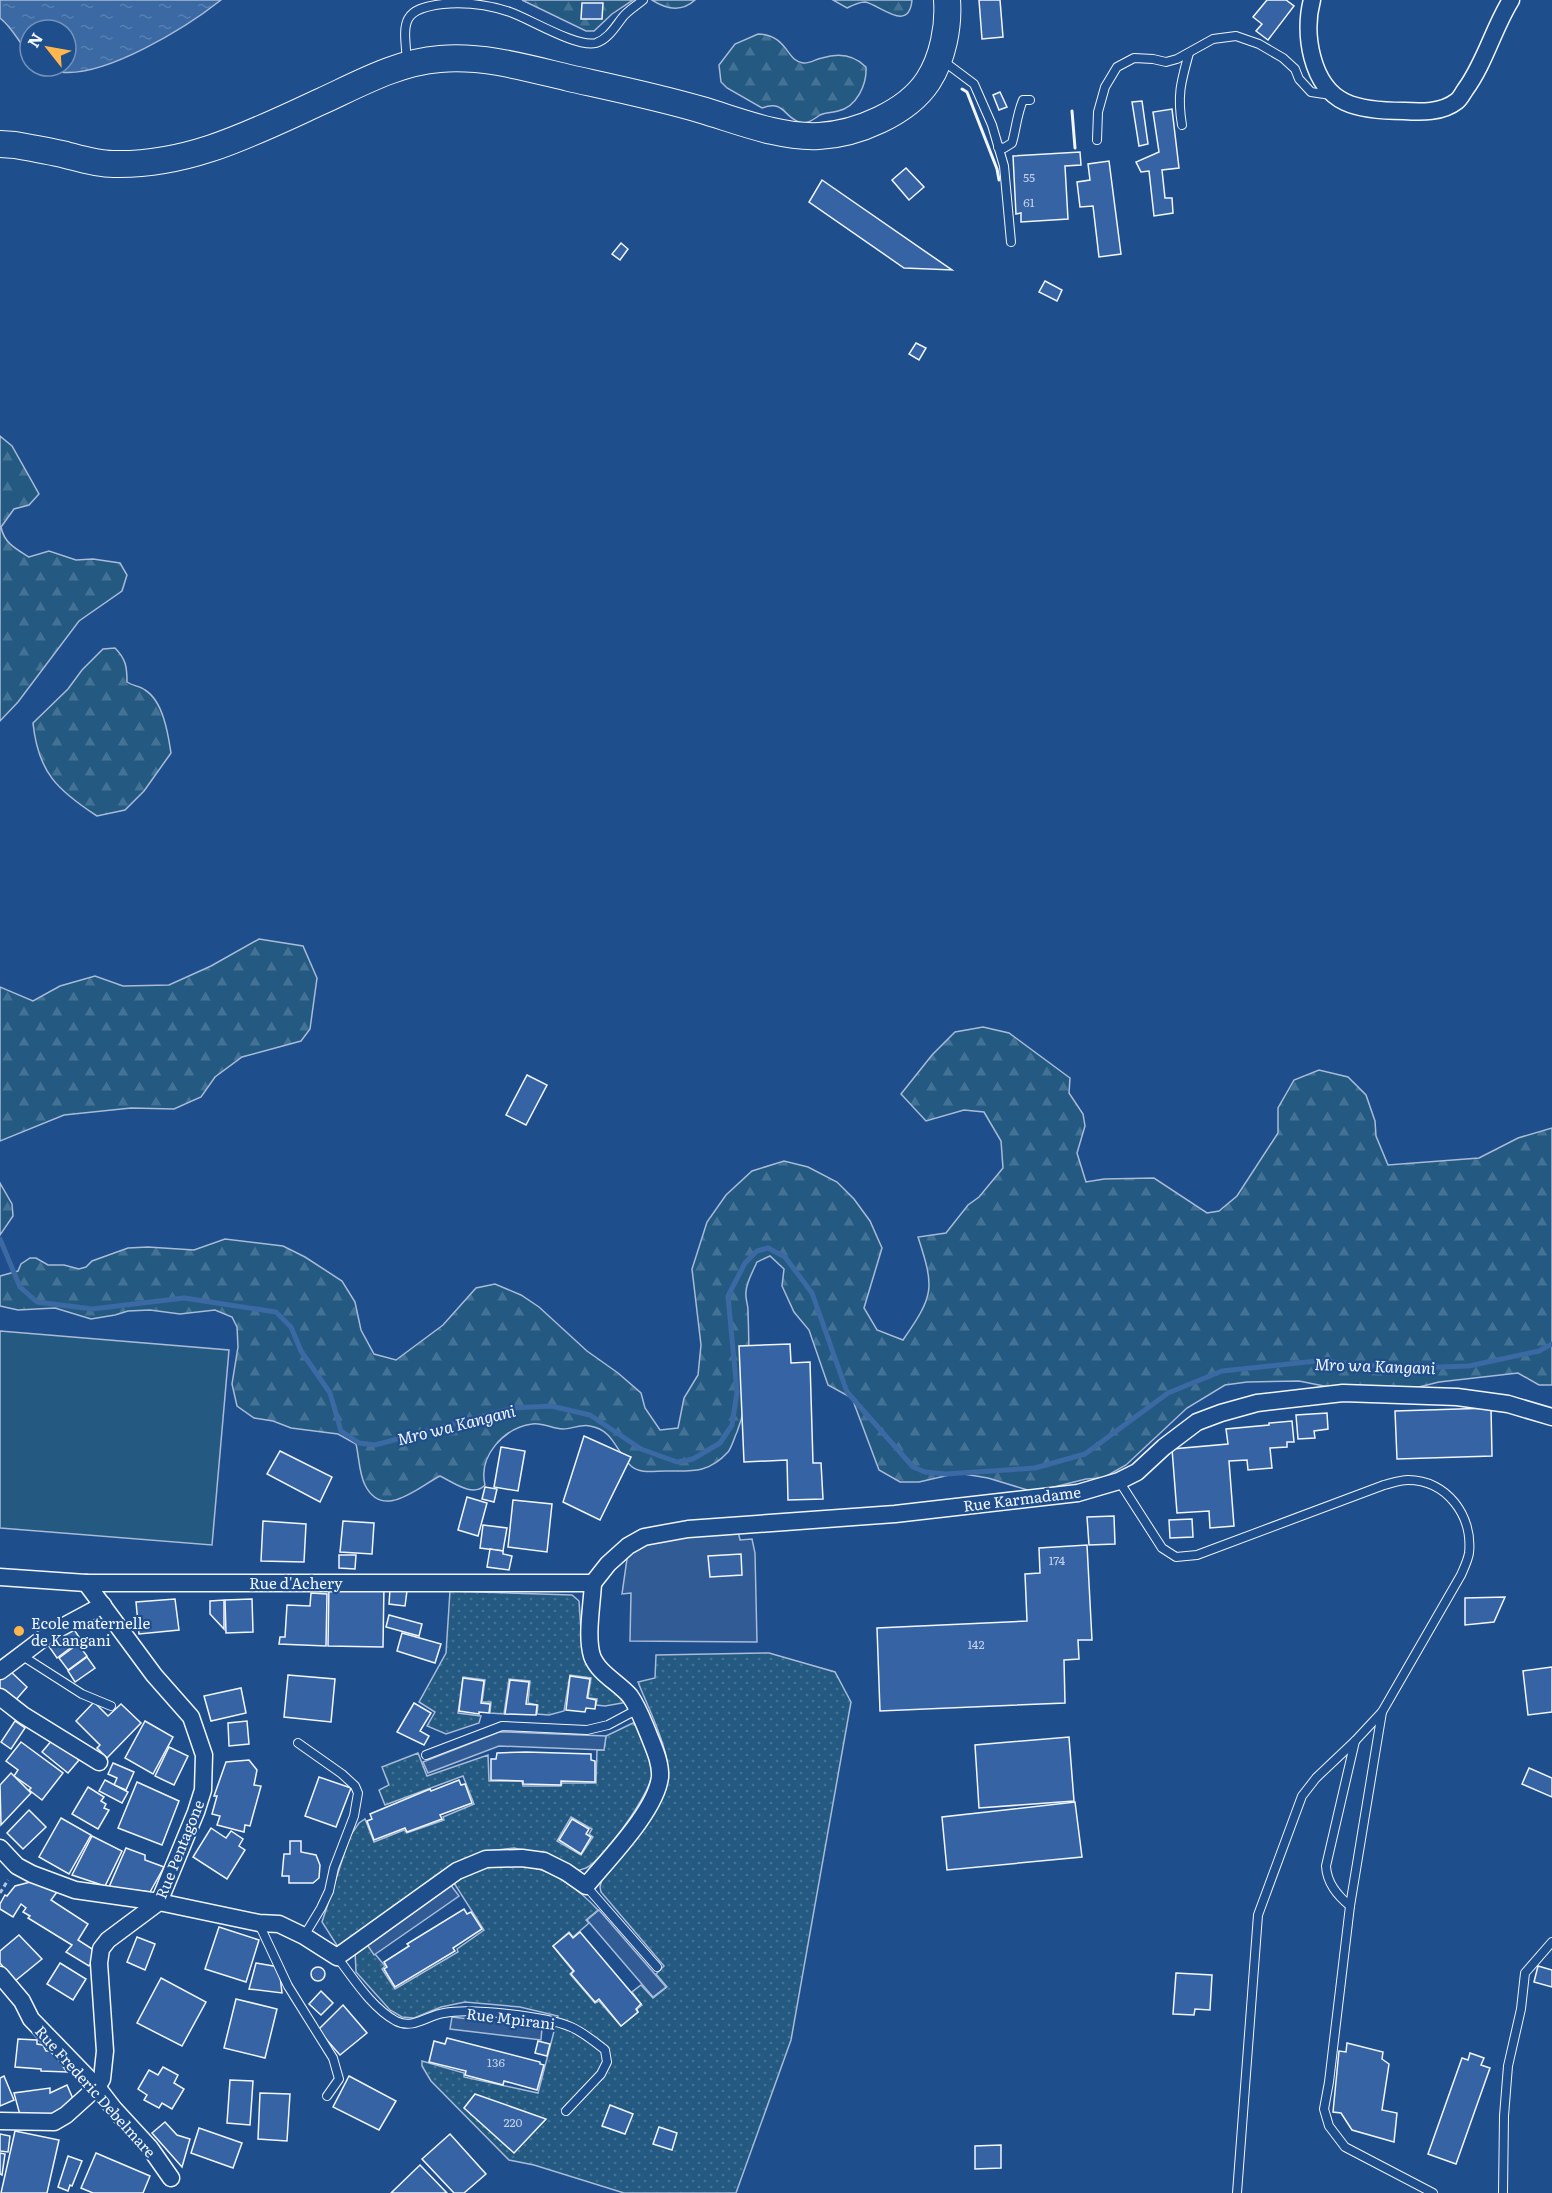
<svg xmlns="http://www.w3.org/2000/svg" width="1552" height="2193" font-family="Literata,serif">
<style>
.grass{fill:url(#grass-dots);stroke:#a8bbd7;stroke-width:1.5;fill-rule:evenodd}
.forest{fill:url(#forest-firs);stroke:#a8bbd7;stroke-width:1.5}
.green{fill:#245a82;stroke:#a8bbd7;stroke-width:1.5}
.parking{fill:#305b95;stroke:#a8bbd7;stroke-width:1.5}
.water{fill:url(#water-ripples);stroke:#a8bbd7;stroke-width:1.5}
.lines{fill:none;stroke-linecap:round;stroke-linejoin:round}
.stream{stroke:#3b69a3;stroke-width:5}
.building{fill:#3563a3;stroke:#f2f6ff;stroke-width:1.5}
.service-casing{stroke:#f2f6ff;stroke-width:10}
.minor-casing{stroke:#f2f6ff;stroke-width:19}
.primary-casing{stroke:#f2f6ff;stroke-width:28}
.path{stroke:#b3c4dc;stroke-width:3;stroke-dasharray:4.5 3;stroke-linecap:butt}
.service{stroke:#1f4e8c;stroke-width:8}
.minor{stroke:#1f4e8c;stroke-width:16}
.primary{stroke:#1f4e8c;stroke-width:26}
.wall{stroke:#f2f6ff;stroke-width:3}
.poi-dot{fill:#ffb74d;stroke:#1f4e8c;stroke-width:2}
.labels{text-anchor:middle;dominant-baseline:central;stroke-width:4.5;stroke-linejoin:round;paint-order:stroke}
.number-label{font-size:12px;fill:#c3d1e8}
.street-label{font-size:15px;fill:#f2f6ff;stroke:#1f4e8c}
.poi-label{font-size:15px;fill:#f2f6ff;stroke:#1f4e8c;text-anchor:start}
.water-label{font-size:16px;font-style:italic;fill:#f2f6ff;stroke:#1f4e8c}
</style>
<defs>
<pattern id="grass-dots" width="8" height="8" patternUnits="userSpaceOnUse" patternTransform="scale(1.5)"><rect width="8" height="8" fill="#245a82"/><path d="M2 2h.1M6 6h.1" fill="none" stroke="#447295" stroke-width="1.8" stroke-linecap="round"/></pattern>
<pattern id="forest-firs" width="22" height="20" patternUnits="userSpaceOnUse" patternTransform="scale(1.5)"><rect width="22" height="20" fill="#245a82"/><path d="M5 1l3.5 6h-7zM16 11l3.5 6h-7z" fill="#447295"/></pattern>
<pattern id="water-ripples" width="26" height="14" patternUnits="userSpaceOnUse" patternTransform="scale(1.5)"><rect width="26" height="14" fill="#3b69a3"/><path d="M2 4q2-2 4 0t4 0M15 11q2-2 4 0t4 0" fill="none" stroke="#587fb1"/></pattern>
</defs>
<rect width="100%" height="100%" fill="#1f4e8c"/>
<g class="grass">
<path d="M 450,1591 L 572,1595 L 579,1601 L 582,1645 L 628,1702 L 605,1706 L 596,1705 L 597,1699 L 588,1698 L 591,1678 L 570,1675 L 564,1711 L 549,1715 L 537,1714 L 538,1705 L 528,1703 L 530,1681 L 509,1679 L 504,1714 L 490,1713 L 491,1702 L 482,1702 L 485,1680 L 463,1677 L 458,1713 L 481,1716 L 479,1723 L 446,1734 L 427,1726 L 435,1712 L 419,1702 L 446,1653 Z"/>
<path d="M 769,1653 L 835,1672 L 851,1702 L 791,2040 L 736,2193 L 624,2193 L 534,2165 L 509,2160 L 431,2081 L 422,2066 L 422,2061 L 464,2073 L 464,2077 L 538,2093 L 558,2016 L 520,2007 L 465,2002 L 441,2007 L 414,2018 L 402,2017 L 390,2010 L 356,1972 L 355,1950 L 365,1942 L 385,1966 L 382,1969 L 395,1989 L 458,1952 L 457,1949 L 484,1930 L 454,1883 C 507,1848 557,1866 598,1910 L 586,1920 L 589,1923 L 573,1937 L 569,1932 L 553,1946 L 573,1971 L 570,1974 L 595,2003 L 599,2001 L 621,2026 L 638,2012 L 637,2009 L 642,2005 L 632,1992 L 641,1985 L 653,1998 L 667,1987 L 656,1974 L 664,1966 L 601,1892 L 600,1887 L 603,1875 C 630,1842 676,1802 666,1756 C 661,1732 647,1705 638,1682 L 655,1678 L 656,1655 Z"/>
<path d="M 633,1723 C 642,1731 653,1761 652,1774 C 651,1793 604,1859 586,1868 C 583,1869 580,1870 577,1871 L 547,1855 L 514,1848 L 487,1851 L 451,1865 L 338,1947 L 322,1922 L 350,1836 L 359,1823 L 365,1819 L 374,1842 L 404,1830 L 407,1833 L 444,1820 L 443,1817 L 474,1804 L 463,1776 L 385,1805 L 379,1790 L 389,1785 L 382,1767 L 418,1753 L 427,1776 L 488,1755 L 489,1781 L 522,1781 L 523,1786 L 561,1786 L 562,1783 L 596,1783 L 597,1750 L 604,1750 L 606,1736 ZM 571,1817 L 592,1829 L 589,1834 L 593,1837 L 581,1855 L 557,1841 Z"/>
</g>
<g class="forest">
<path d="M 522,0 L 633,0 L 612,14 L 594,31 L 586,31 Z"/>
<path d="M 652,0 L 695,0 C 681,13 666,9 652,0 Z"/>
<path d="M 833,0 L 912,0 C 909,34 879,4 865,2 C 859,2 853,5 847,8 Z"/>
<path d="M 758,34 C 788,35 786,61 803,63 C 809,64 816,59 822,58 C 838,53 854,55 866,67 C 867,84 857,107 838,111 C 832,113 826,112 820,115 C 814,119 807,125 799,122 C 783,116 784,100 762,108 L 727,88 L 721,82 L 719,65 L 735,44 Z"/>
<path d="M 0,436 L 12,446 L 39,494 L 29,505 L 14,509 L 1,527 C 4,543 16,549 29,557 L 49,551 L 76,560 L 93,559 L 120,563 L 127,575 L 122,591 L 79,621 L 18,702 L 0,721 Z"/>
<path d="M 115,648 C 126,659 127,667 127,682 C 133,686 140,686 145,690 C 163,701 168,733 171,753 L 144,791 L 125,810 L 97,816 C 57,790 38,772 33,723 L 68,689 L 82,670 L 103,649 Z"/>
<path d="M 259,939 L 303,946 L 317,978 L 310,1029 L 301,1041 L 242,1057 L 215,1077 L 201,1097 L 174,1109 L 131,1108 L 64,1115 L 0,1141 L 0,987 L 33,1001 L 60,986 L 95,976 L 123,986 L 169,985 L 211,966 Z"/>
<path d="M 983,1027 L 1009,1033 L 1070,1078 L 1069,1093 L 1083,1114 L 1085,1126 L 1077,1153 L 1086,1182 L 1104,1179 L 1154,1178 L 1207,1213 L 1219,1211 L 1237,1196 L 1278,1133 L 1278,1108 L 1294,1080 L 1319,1070 L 1348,1077 L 1366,1095 L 1375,1121 L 1376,1136 L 1388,1165 L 1479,1158 L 1518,1138 L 1552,1128 L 1552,1385 L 1539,1385 L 1518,1373 L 1439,1382 L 1415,1388 L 1349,1391 L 1299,1381 L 1247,1382 L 1225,1385 L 1187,1408 L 1126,1465 L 1103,1478 L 1086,1479 L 1034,1492 L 988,1478 L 958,1473 L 919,1482 L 900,1482 L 879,1470 L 852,1398 L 828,1385 L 809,1330 L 794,1312 L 782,1286 L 784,1269 L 770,1256 L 757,1262 C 753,1271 746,1283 746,1292 C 745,1298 748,1304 748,1310 C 749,1350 752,1394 737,1432 C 734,1438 732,1447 728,1452 C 708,1474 691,1471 665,1471 C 654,1471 640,1474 631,1466 C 616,1452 614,1430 590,1426 C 581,1424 571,1429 563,1429 C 552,1429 543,1422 532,1424 C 504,1428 478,1456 485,1485 C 473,1498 453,1482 440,1476 C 418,1487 383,1521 365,1485 C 359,1474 359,1456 356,1444 L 338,1434 L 291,1428 L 273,1421 L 254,1418 L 237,1406 L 232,1384 L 238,1347 L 237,1327 L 232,1317 L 215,1310 L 180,1314 L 150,1310 L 128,1311 L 115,1315 L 91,1319 L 55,1308 L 18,1310 L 0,1306 L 0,1276 L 18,1271 L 21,1264 L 30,1258 L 36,1258 L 48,1265 L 64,1265 L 79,1269 L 86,1267 L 92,1261 L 128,1248 L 148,1247 L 194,1250 L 225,1239 L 283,1246 L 305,1257 L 342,1281 L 355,1302 L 361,1330 L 374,1354 L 396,1360 L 443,1325 L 476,1288 L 495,1284 L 521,1295 L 539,1307 L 587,1351 L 618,1373 L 641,1393 L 645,1408 L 660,1430 L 678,1428 L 684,1398 L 698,1375 L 701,1345 L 692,1269 L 707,1222 L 726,1195 L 752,1171 L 784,1161 L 808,1167 L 837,1182 L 854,1199 L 870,1221 L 882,1248 L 864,1308 L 877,1330 L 903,1340 C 934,1295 935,1289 918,1237 L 946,1233 L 968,1205 L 979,1197 L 1003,1168 L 1001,1141 L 984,1112 L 964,1110 L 926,1121 L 901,1094 L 932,1055 L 955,1032 Z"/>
<path d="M 0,1183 L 12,1204 L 13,1216 L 0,1235 Z"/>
</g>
<path class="green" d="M 0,1331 L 229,1350 L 212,1545 L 0,1528 Z"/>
<g class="parking">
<path d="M 738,1531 L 740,1540 L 752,1539 L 755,1553 L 757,1642 L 630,1641 L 631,1593 L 622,1594 L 628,1552 L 654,1541 Z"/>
<path d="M 499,1732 L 508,1732 L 606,1736 L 604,1750 L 499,1746 L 428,1773 L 423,1762 Z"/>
<path d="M 450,1884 L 459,1896 L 374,1955 L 366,1943 Z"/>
<path d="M 599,1910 L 666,1987 L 653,1997 L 587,1920 Z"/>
<path d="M 452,2017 L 542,2028 L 541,2040 L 450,2029 Z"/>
</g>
<path class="water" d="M 0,0 L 221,0 C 187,27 105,78 60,72 C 54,71 48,68 42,66 L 66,66 L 66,30 L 30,30 L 30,55 C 19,43 13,28 0,18 Z"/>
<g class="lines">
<path class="stream" d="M 0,1239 L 20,1287 L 37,1302 L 92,1309 L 184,1298 L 276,1312 L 291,1327 L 301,1351 L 330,1393 L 341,1431 L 359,1443 L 375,1445 L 513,1408 L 551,1406 L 590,1415 L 641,1449 L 677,1462 L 693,1459 L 720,1443 L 732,1425 L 737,1392 L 728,1296 L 745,1263 L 757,1251 L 768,1248 L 785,1257 L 812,1293 L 847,1392 L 913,1467 L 925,1472 L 946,1474 L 1035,1468 L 1085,1454 L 1168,1393 L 1222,1371 L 1317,1361 L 1411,1368 L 1469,1366 L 1539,1351 L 1552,1344"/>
</g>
<g class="building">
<path d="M 979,0 L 1000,0 L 1003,37 L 982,39 Z"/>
<path d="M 1267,0 L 1286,0 L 1294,6 L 1268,40 L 1256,31 L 1262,24 L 1253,17 Z"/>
<path d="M 582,3 L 603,3 L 602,19 L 581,19 Z"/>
<path d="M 1000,92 L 1007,107 L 999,110 L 993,95 Z"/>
<path d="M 1142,101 L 1148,144 L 1139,146 L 1132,102 Z"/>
<path d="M 1172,109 L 1179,168 L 1162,170 L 1165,198 L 1172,198 L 1173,213 L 1154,216 L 1149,171 L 1141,172 L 1136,162 L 1159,152 L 1153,112 Z"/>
<path d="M 1080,152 L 1081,165 L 1065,166 L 1068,219 L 1021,222 L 1021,213 L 1016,214 L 1013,156 Z"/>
<path d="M 1109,161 L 1121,254 L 1099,257 L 1093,206 L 1080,207 L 1077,182 L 1090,180 L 1088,164 Z"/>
<path d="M 906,168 L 924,187 L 909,200 L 892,180 Z"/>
<path d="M 822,180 L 952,270 L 904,268 L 809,202 Z"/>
<path d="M 621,243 L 628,249 L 620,260 L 612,254 Z"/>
<path d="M 1045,281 L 1062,290 L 1057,301 L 1039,292 Z"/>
<path d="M 916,343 L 926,348 L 919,360 L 909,354 Z"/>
<path d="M 527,1075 L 547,1085 L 526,1125 L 506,1115 Z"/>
<path d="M 790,1344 L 791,1363 L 810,1362 L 813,1463 L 821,1463 L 823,1499 L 788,1500 L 787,1460 L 744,1462 L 739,1346 Z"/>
<path d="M 1491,1408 L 1492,1456 L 1397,1459 L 1395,1411 Z"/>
<path d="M 1327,1413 L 1328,1429 L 1314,1431 L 1315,1438 L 1298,1439 L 1296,1415 Z"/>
<path d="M 1292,1421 L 1294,1442 L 1287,1442 L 1287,1447 L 1270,1448 L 1272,1468 L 1248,1470 L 1247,1460 L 1229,1461 L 1234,1526 L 1210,1528 L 1209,1511 L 1177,1513 L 1172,1449 L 1228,1444 L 1226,1429 L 1269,1425 L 1269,1423 Z"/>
<path d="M 584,1436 L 631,1457 L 600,1520 L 563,1502 Z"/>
<path d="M 501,1447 L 525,1451 L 518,1491 L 494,1487 Z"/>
<path d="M 280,1451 L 332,1477 L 320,1502 L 267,1474 Z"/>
<path d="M 485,1487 L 497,1489 L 494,1502 L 482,1499 Z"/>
<path d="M 467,1497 L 487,1503 L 478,1536 L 458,1530 Z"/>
<path d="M 513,1500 L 552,1504 L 547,1552 L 508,1547 Z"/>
<path d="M 1114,1516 L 1115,1544 L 1089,1545 L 1087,1517 Z"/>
<path d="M 1192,1519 L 1193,1537 L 1170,1538 L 1169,1520 Z"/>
<path d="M 263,1521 L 306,1524 L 304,1562 L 261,1561 Z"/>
<path d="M 343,1521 L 374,1523 L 372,1554 L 340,1552 Z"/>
<path d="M 483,1525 L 507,1528 L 503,1551 L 480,1548 Z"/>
<path d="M 1087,1545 L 1092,1640 L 1078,1640 L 1079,1659 L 1064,1660 L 1065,1703 L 880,1711 L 877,1628 L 1027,1621 L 1025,1574 L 1040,1573 L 1039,1548 Z"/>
<path d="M 490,1549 L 503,1551 L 503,1554 L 512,1556 L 509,1570 L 487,1567 Z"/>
<path d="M 741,1554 L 742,1575 L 710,1577 L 708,1556 Z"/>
<path d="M 339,1555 L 356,1555 L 355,1569 L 339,1568 Z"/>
<path d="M 329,1584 L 384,1585 L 383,1647 L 328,1646 Z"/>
<path d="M 390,1589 L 407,1591 L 405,1606 L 389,1604 Z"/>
<path d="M 311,1593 L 327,1594 L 326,1646 L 279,1644 L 280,1637 L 285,1637 L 287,1605 L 310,1606 Z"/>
<path d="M 1505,1597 L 1494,1622 L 1465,1625 L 1465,1598 Z"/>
<path d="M 175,1599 L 179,1630 L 139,1634 L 136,1602 Z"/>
<path d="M 252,1599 L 253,1632 L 226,1633 L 225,1600 Z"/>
<path d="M 224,1600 L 224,1629 L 210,1614 L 210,1601 Z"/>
<path d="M 389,1615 L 422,1624 L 419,1636 L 386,1627 Z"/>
<path d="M 73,1628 L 81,1640 L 57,1658 L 48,1645 Z"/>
<path d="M 402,1633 L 441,1644 L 435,1663 L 397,1651 Z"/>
<path d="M 78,1644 L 87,1656 L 68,1670 L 59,1658 Z"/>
<path d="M 87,1657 L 95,1668 L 75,1682 L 68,1671 Z"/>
<path d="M 1552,1667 L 1552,1712 L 1528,1715 L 1523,1671 Z"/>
<path d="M 9,1670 L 27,1687 L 14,1702 L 0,1689 L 0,1680 Z"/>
<path d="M 288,1675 L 335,1679 L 331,1722 L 284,1717 Z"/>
<path d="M 570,1676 L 590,1679 L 587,1698 L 596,1700 L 595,1709 L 586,1708 L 585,1712 L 566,1710 Z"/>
<path d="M 463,1678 L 484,1681 L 481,1703 L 490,1704 L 489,1713 L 479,1712 L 479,1714 L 459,1711 Z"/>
<path d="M 510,1680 L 529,1682 L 526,1704 L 537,1705 L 536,1715 L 505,1714 Z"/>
<path d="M 241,1688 L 246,1713 L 211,1721 L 204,1696 Z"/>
<path d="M 94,1702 L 108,1716 L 121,1704 L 141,1723 L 107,1758 L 97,1748 L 100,1745 L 76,1721 Z"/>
<path d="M 414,1703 L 431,1713 L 420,1731 L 429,1736 L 424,1745 L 397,1732 Z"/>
<path d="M 15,1721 L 25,1728 L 11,1749 L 1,1742 Z"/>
<path d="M 145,1721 L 173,1737 L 153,1774 L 125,1758 Z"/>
<path d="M 247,1721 L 249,1744 L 229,1746 L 228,1723 Z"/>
<path d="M 1069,1737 L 1074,1801 L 979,1808 L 975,1745 Z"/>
<path d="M 53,1739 L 79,1760 L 68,1773 L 42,1752 Z"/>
<path d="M 21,1742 L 63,1773 L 42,1800 L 29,1790 L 31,1788 L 14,1776 L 18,1770 L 6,1761 Z"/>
<path d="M 169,1747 L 188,1756 L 174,1785 L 155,1776 Z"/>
<path d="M 526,1752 L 591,1754 L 591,1760 L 595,1761 L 595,1782 L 561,1781 L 561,1785 L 523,1784 L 523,1781 L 491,1780 L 491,1759 L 496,1759 L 497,1753 Z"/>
<path d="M 249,1760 L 257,1770 L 254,1785 L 261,1786 L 250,1826 L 245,1825 L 244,1832 L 217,1825 L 220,1816 L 212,1814 L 217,1796 L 214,1796 L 226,1762 Z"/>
<path d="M 113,1763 L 134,1772 L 126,1790 L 114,1785 L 117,1778 L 108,1774 Z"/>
<path d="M 1529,1768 L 1552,1778 L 1552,1797 L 1522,1784 Z"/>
<path d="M 11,1773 L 31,1793 L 1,1825 L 0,1785 Z"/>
<path d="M 319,1777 L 351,1788 L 336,1827 L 305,1816 Z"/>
<path d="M 105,1780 L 128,1792 L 122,1803 L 99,1791 Z"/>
<path d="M 459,1780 L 461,1785 L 465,1784 L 472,1803 L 440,1815 L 442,1819 L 407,1832 L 405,1828 L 374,1840 L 367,1821 L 372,1819 L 370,1814 L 430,1789 L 431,1791 Z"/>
<path d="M 137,1782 L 179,1801 L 162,1845 L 118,1828 Z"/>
<path d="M 88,1787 L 104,1797 L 101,1801 L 106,1804 L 104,1808 L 109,1810 L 98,1829 L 72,1814 Z"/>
<path d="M 1075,1802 L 1082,1857 L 947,1870 L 942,1817 Z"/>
<path d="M 29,1810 L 46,1827 L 23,1849 L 7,1833 Z"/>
<path d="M 61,1818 L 91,1835 L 69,1874 L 39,1857 Z"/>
<path d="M 572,1819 L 589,1829 L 586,1834 L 591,1837 L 581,1854 L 559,1840 Z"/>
<path d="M 211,1828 L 226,1838 L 231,1831 L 243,1839 L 239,1846 L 245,1850 L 227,1879 L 193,1857 Z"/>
<path d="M 92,1836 L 122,1851 L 105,1886 L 72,1875 Z"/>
<path d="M 290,1841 L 301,1841 L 301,1852 L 316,1855 L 320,1865 L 319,1878 L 313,1883 L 289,1883 L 289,1876 L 282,1876 L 284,1854 L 290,1854 Z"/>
<path d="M 126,1848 L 145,1855 L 145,1860 L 164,1867 L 150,1892 L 109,1887 Z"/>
<path d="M 34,1881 L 57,1892 L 51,1900 L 88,1924 L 78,1940 L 97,1952 L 89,1966 L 66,1952 L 72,1945 L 28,1918 L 30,1916 L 23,1912 L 26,1908 L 21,1904 L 13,1917 L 0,1909 L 0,1904 L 5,1895 L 7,1896 L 15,1886 Z"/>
<path d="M 464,1909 L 467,1914 L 471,1912 L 482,1929 L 453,1948 L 455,1951 L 395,1987 L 384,1969 L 387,1967 L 384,1962 L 409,1946 L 407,1944 Z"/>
<path d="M 219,1927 L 259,1940 L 246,1982 L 205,1969 Z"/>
<path d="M 580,1932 L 641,2004 L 636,2009 L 638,2012 L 621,2026 L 599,1999 L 595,2002 L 571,1974 L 574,1971 L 553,1946 L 569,1933 L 573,1938 Z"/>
<path d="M 19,1935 L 42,1959 L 15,1981 L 0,1963 L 0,1951 Z"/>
<path d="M 137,1937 L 155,1944 L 145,1970 L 127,1962 Z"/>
<path d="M 60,1963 L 86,1979 L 73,2000 L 47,1984 Z"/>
<path d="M 256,1963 L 279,1967 L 282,1993 L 249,1989 Z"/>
<path d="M 1538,1966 L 1552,1970 L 1552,1987 L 1534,1982 Z"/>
<circle cx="318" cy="1974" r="7"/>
<path d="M 1176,1973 L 1212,1975 L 1210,2010 L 1195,2009 L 1194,2015 L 1173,2014 Z"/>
<path d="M 161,1978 L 206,2002 L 182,2046 L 137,2023 Z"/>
<path d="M 321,1991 L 333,2003 L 321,2015 L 309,2004 Z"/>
<path d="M 236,1999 L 277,2009 L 265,2058 L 224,2048 Z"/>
<path d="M 343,2005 L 367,2033 L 340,2055 L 318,2030 Z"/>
<path d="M 447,2038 L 540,2062 L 540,2064 L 544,2065 L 537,2090 L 504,2081 L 503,2085 L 465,2075 L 466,2071 L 429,2062 L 434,2041 L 445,2044 Z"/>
<path d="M 18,2039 L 37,2040 L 37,2044 L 43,2045 L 46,2051 L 52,2051 L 67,2072 L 41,2071 L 41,2069 L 15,2067 Z"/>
<path d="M 538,2041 L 550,2044 L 547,2056 L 535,2053 Z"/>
<path d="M 1347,2043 L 1383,2052 L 1382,2059 L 1389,2064 L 1382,2110 L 1397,2113 L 1394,2142 L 1352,2130 L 1341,2113 L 1333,2112 L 1339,2051 L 1346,2052 Z"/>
<path d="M 1470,2053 L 1484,2058 L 1481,2065 L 1490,2068 L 1456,2164 L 1428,2154 L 1462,2058 L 1468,2060 Z"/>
<path d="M 163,2067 L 178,2075 L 174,2083 L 184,2089 L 172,2109 L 162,2103 L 159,2108 L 144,2100 L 147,2095 L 138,2089 L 149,2070 L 158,2075 Z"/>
<path d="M 4,2076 L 14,2100 L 0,2106 L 0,2078 Z"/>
<path d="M 349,2076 L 396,2101 L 379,2130 L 333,2107 Z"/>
<path d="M 230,2080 L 253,2081 L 250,2125 L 227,2123 Z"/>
<path d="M 67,2085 L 74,2101 L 56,2114 L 20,2115 L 14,2093 L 50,2088 L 50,2093 Z"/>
<path d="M 260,2093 L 290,2094 L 287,2141 L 258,2139 Z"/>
<path d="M 475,2094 L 546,2119 L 514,2153 L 464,2108 Z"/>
<path d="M 610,2105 L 633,2114 L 625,2134 L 602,2126 Z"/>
<path d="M 165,2122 L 177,2135 L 190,2139 L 182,2167 L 152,2133 Z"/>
<path d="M 659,2127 L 677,2133 L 672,2150 L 653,2144 Z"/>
<path d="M 199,2128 L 242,2143 L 233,2168 L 191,2153 Z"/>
<path d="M 15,2131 L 59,2140 L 47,2193 L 1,2193 Z"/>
<path d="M 0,2134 L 10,2136 L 8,2152 L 0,2151 Z"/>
<path d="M 450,2134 L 486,2174 L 464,2193 L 454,2193 L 422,2159 Z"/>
<path d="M 1001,2145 L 1001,2168 L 975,2169 L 975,2146 Z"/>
<path d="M 0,2153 L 5,2154 L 2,2175 L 0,2174 Z"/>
<path d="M 96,2153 L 150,2176 L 143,2193 L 93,2193 L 81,2188 Z"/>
<path d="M 68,2156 L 82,2161 L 72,2186 L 70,2185 L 68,2191 L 58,2187 Z"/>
<path d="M 420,2165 L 447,2193 L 391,2193 Z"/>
</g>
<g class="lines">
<g class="service-casing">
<g id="service">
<path d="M 942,60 L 974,84 L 992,125 L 1004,166 L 1011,242"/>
<path d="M 407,61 C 404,24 399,9 443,4 C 465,2 489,5 510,12 C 530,19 577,48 596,43 C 608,39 615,27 622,18 C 627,11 636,6 643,0"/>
<path d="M 1182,125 C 1177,95 1181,82 1189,53"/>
<path d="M 1097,140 L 1098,112 L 1105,87 L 1117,67 L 1134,58 L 1153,59 L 1166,62 L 1177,59 L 1213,39 L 1236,36 L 1259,44 L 1283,58 L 1295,69 L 1299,79 L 1311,92 L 1331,95"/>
<path d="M 998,147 L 1004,148 L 1012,143 C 1016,129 1017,114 1023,100 L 1030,100"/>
<path d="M 1119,1481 L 1162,1548 L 1176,1557 L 1197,1555 L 1384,1485 C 1392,1483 1400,1480 1408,1480 C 1447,1480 1473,1516 1469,1553 C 1468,1560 1464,1568 1461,1575 L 1382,1712 L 1355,1741 L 1316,1778 L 1302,1796 L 1258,1915 L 1237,2193"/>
<path d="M 21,1655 L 82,1694 L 111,1706"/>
<path d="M 1382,1712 L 1350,1906 L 1329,2082 L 1324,2109 L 1329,2126 L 1345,2147 L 1433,2193"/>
<path d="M 298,1743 L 342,1774 L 355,1786 L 358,1793 L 354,1816 L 334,1868 L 329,1891 L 321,1908 L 304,1936"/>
<path d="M 426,1755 L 502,1726 L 587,1730 L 608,1725 L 638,1709"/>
<path d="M 586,1886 L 657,1967"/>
<path d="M 1350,1906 C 1337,1895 1327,1883 1326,1866 L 1355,1741"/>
<path d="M 259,1924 L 288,1986 L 333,2058 L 339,2079 L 327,2096"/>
<path d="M 337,1957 C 354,1979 371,2007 396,2021 C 413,2030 428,2015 444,2013 C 471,2008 546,2016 571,2027 C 583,2032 595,2042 605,2050 L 607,2062 L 601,2074 L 566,2111"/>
<path d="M 1503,2193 L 1504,2116 L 1508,2066 L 1521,2009 L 1525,1973 L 1552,1942"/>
</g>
</g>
<g class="minor-casing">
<g id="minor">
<path d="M 1312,0 C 1303,33 1311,86 1345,102 C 1362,110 1385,111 1404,111 C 1421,112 1442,113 1457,101 C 1460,99 1463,93 1465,90 C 1485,63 1493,29 1511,0"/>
<path d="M 0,1577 L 86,1583 L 593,1583"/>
<path d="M 593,1583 L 608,1564 L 628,1546 L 644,1537 L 688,1529 L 895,1514 L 1078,1493 L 1119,1481 L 1137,1472 L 1164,1447 L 1197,1422 L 1221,1413 L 1257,1403 L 1343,1393 L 1457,1397 L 1508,1404 L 1552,1417"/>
<path d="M 0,1671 L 49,1634 L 103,1605"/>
<path d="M 0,1697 L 23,1715 L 99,1762"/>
<path d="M 0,1848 L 17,1866 L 32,1874 L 75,1890 L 159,1902 L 259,1923 L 279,1924 L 304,1936 L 337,1957 L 457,1871 L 486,1859 L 522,1858 L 544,1861 L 566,1872 L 586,1886 C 608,1859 656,1811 660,1777 C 661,1762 653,1746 648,1733 C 643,1721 638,1707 630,1696 C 619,1683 598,1673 592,1656 C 586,1636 592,1605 593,1583"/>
<path d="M 0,1975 L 22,2001 L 31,2019 L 97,2087 L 114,2109 L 150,2148 L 171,2178"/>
<path d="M 0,2121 L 54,2122 L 66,2115 L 97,2087 L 102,2079 L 105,2051 L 99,1963 L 101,1949 L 108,1940 L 159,1902 L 196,1812 L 203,1790 L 204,1755 L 191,1717 L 154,1675 L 86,1583"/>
</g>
</g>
<g class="primary-casing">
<path id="primary" d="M 0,144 L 15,145 C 32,148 49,151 66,155 C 81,159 97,164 113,164 C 190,166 254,132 322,101 C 359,84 398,62 440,59 C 483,55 527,68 569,78 C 614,88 658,97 702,110 C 739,121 780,138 819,136 C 857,134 907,113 928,81 C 943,58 949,26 947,0"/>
</g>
<path class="path" d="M 0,1893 L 8,1880"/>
<use href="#service" class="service"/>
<use href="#minor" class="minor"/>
<use href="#primary" class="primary"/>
<g class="wall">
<path d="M 962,89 L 967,92 L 997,169 L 999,180"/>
<path d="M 1072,111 L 1075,148"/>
</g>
</g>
<circle class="poi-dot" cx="19" cy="1631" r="6"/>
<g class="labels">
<g class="number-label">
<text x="1029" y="177">55</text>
<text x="1029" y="202">61</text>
<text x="1057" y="1560">174</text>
<text x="976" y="1644">142</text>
<text x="496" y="2062">136</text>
<text x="513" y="2122">220</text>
</g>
<g class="street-label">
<text transform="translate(1022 1498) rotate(-7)">Rue Karmadame</text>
<text x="296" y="1582">Rue d'Achery</text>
<text transform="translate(179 1849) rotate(-68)">Rue Pentagone</text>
<text transform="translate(511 2018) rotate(7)">Rue Mpirani</text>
<text transform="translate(96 2091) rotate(48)">Rue Frederic Debelmare</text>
</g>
<g class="poi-label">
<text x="31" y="1622">Ecole maternelle<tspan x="31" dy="17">de Kangani</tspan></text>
</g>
<g class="water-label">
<text transform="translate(1375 1365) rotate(2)">Mro wa Kangani</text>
<text transform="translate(456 1424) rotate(-14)">Mro wa Kangani</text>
</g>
</g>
<g transform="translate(48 48) rotate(301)"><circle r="28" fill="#1f4e8c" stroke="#7391ba" stroke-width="1.5"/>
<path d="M0-4.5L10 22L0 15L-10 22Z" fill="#ffb74d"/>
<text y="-9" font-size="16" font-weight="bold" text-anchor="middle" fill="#f2f6ff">N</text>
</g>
</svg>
